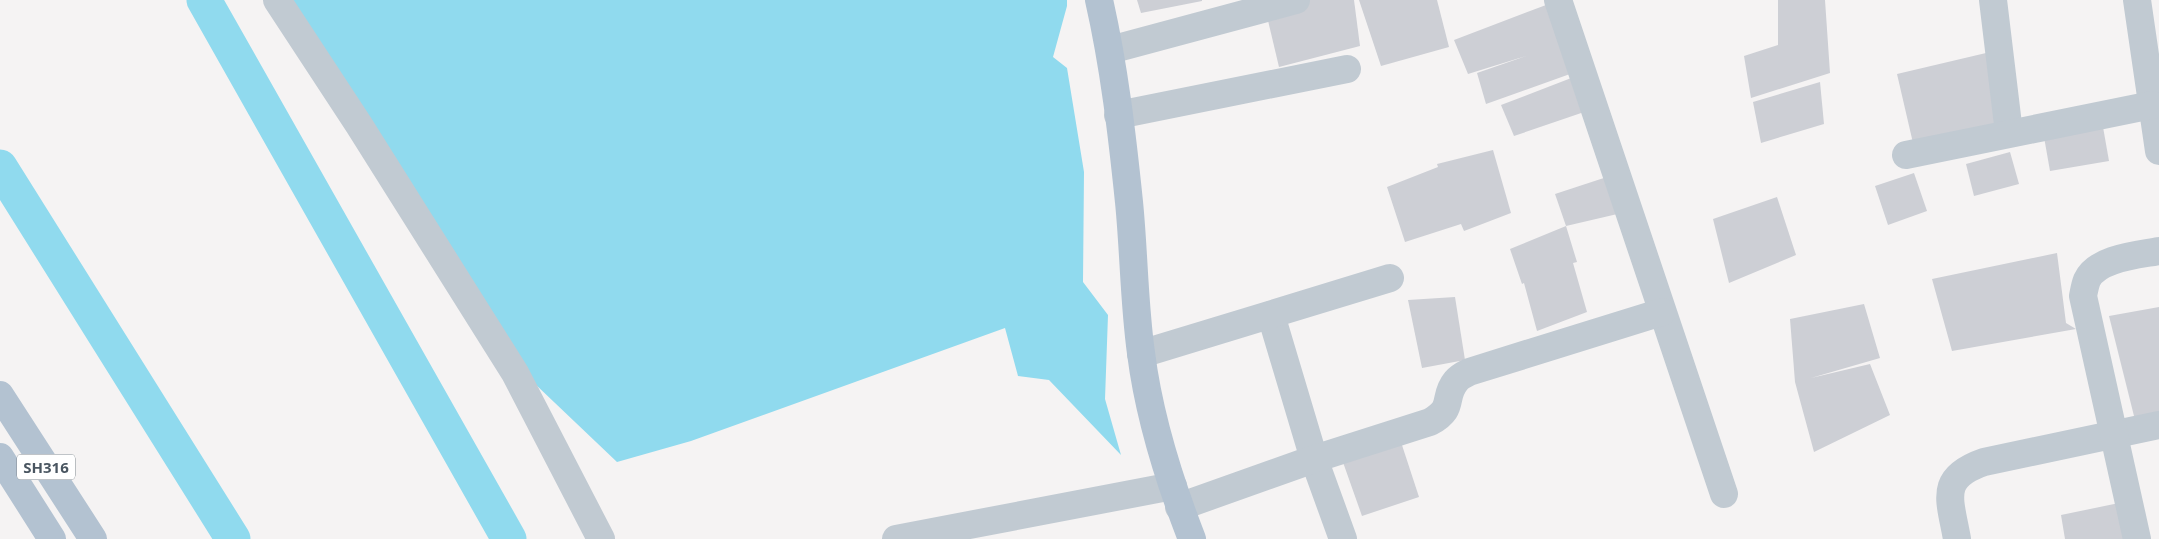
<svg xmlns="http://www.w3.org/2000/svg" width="2159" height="539" font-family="'Open Sans',sans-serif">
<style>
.water{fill:#90daee}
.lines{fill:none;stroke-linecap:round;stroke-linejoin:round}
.canal{stroke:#90daee;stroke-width:35}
.building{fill:#cdcfd5}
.minor{stroke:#c1cad2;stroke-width:28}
.major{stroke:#b3c2d1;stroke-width:28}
.labels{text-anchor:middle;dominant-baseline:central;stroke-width:4.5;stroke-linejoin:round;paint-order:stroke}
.shield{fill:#fff;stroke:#808990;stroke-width:1}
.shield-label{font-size:15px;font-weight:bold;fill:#4a5661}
</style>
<rect width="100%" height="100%" fill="#f5f3f3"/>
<path class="water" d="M 278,0 L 1067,0 L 1067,6 L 1053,57 L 1067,68 L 1084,172 L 1083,282 L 1108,315 L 1105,399 L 1121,455 L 1049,380 L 1018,376 L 1005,328 L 691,441 L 617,462 L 534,383 Z"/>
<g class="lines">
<g class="canal">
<path d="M 204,0 L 509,539"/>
<path d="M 0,167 L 233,539"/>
</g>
</g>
<g class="building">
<path d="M 1137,0 L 1202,0 L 1202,1 L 1141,13 Z"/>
<path d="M 1304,0 L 1354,0 L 1360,46 L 1279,67 L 1265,8 Z"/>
<path d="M 1359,0 L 1437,0 L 1449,47 L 1381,66 Z"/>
<path d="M 1778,0 L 1825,0 L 1830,73 L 1751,98 L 1744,56 L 1778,45 Z"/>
<path d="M 1546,5 L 1570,74 L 1486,104 L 1477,73 L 1526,56 L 1468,74 L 1454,40 Z"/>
<path d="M 1986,53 L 2001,127 L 1913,143 L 1897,74 Z"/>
<path d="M 1579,75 L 1590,110 L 1514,136 L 1501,105 Z"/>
<path d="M 1820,82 L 1824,124 L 1761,143 L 1753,102 Z"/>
<path d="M 2103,127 L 2109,161 L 2050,171 L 2044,137 Z"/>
<path d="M 1493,150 L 1511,213 L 1464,231 L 1461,224 L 1405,242 L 1387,187 L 1438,167 L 1437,164 Z"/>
<path d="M 2010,152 L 2019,184 L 1974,196 L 1966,164 Z"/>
<path d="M 1914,173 L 1927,211 L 1888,225 L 1875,186 Z"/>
<path d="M 1616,174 L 1626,212 L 1566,226 L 1555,194 Z"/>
<path d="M 1777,197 L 1796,255 L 1729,283 L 1713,219 Z"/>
<path d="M 1566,226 L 1577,262 L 1573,263 L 1587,312 L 1537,331 L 1524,283 L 1522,284 L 1510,249 Z"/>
<path d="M 2057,253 L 2066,323 L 2076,329 L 1952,351 L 1932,279 Z"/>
<path d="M 1455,297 L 1465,360 L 1422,368 L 1408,300 Z"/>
<path d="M 1864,304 L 1880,358 L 1811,378 L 1870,364 L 1890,415 L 1814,452 L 1795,382 L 1790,319 Z"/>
<path d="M 2159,307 L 2159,413 L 2135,420 L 2109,316 Z"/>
<path d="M 1400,439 L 1419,497 L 1362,516 L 1339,451 Z"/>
<path d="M 2119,503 L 2127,539 L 2065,539 L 2061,515 Z"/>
</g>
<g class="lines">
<g class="minor">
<path d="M 277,0 L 359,125 L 515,373 L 601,539"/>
<path d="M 1558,0 L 1724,494"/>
<path d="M 1993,0 L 2009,133"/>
<path d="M 2137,0 L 2159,151"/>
<path d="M 1110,50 L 1296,0"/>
<path d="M 1118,115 L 1347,69"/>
<path d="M 1906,155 L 2152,105"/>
<path d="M 1271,315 L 1314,459 L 1343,539"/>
<path d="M 1141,354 L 1390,278"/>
<path d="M 1179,507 L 1314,459 L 1430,422 C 1456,408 1442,398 1456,381 C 1459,377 1465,374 1469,372 L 1662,312"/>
<path d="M 896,539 L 1173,486"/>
<path d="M 1957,539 C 1950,499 1938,478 1984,462 L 2159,425"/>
<path d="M 2137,539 L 2083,296 C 2084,291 2085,285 2087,280 C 2097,258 2138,255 2159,251"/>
</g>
<g class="major">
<path d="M 1099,0 C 1114,66 1122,134 1129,202 C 1134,252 1134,303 1141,353 C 1149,417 1169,480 1192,539"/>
<path d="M 0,395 L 93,539"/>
<path d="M 0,457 L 52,539"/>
</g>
</g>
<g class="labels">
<rect class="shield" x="17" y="454.5" width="58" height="25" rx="4"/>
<g class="shield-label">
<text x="46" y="467">SH316</text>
</g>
</g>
</svg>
